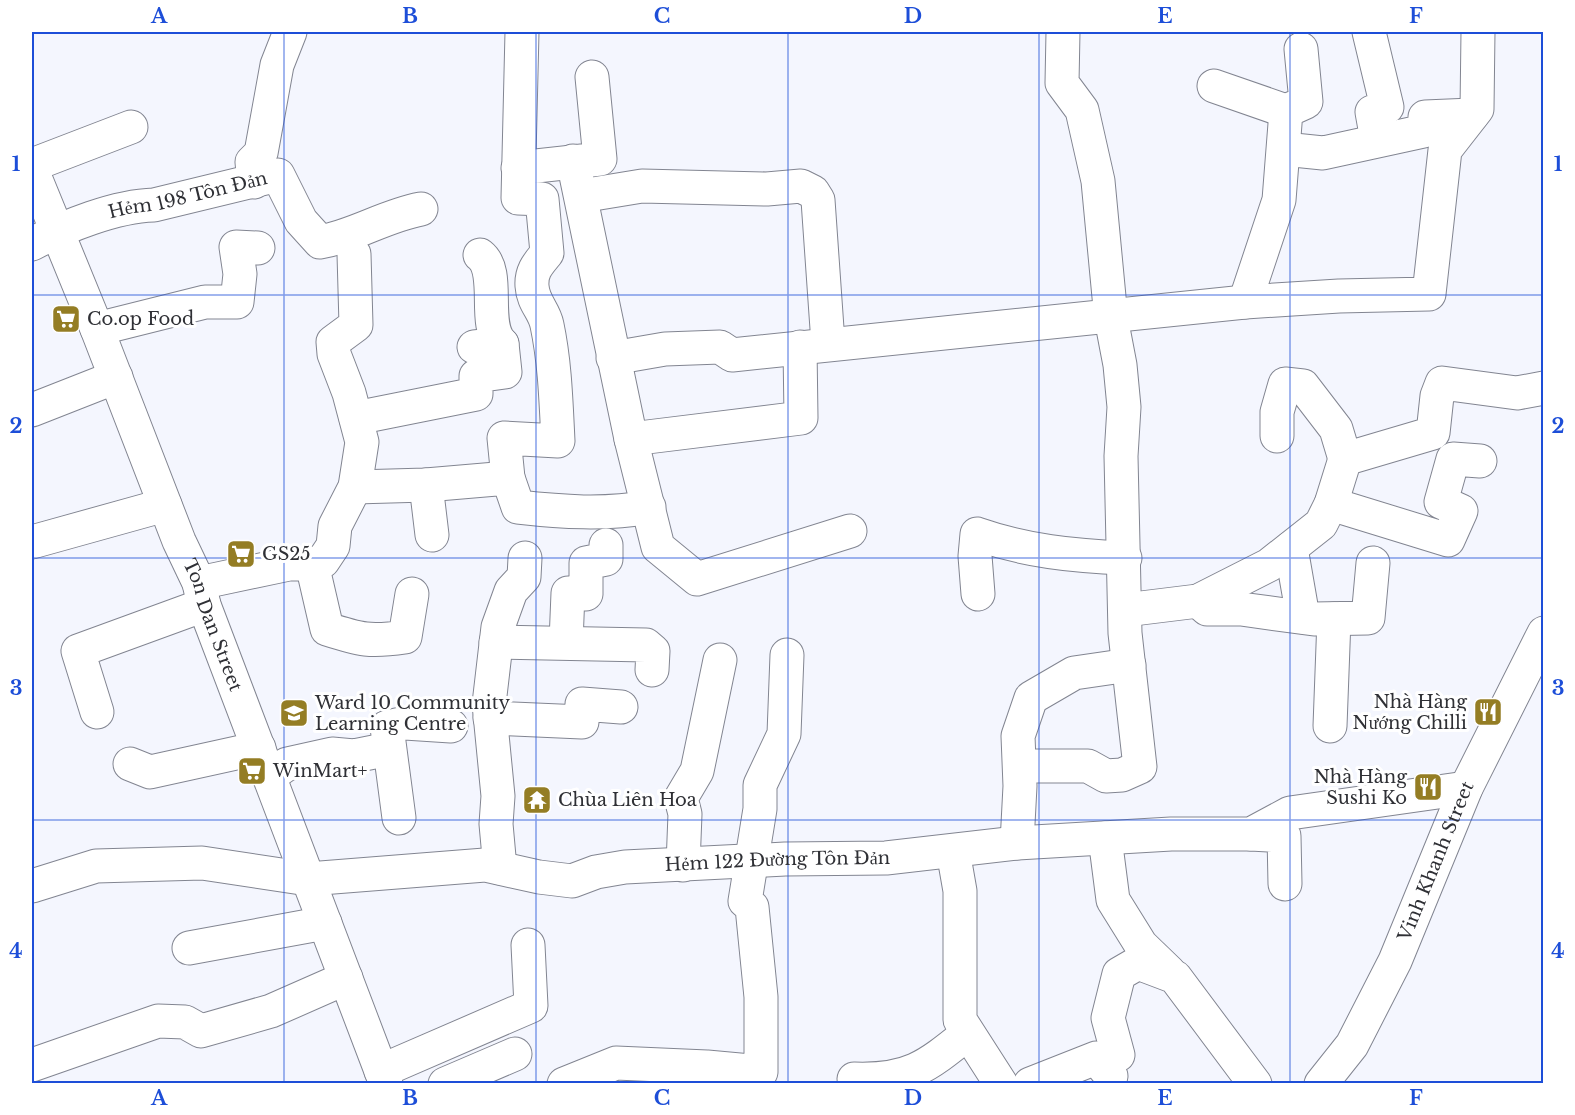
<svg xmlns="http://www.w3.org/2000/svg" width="1575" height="1115" font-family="'Libre Baskerville',serif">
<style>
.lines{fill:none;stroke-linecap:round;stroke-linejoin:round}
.minor-casing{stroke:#828591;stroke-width:35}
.minor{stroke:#fff;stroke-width:33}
.grid{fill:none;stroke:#1d4ed8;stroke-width:1.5;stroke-opacity:0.55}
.labels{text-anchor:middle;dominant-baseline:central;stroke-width:6;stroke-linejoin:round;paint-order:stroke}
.street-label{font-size:18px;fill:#2f3035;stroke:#fff}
.poi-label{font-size:18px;fill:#2f3035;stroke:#fff;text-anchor:start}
.neatline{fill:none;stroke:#1d4ed8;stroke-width:2}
.grid-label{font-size:20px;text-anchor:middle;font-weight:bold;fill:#1d4ed8}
</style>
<rect width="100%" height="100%" fill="#f4f6fe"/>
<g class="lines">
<g class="minor-casing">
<g id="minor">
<path d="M 1369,32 L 1387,107 L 1372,112 L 1377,140"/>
<path d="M 1214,86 L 1286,111"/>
<path d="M 1284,149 L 1323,153 L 1424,131 L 1425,117 L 1472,115"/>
<path d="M 573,161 L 631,439 L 658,547 L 697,579 L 850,531"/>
<path d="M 32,165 L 131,127"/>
<path d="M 518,168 L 600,159 L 592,77"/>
<path id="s1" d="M 32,170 L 97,329 L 179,541 L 199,583 L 204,605 L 386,1084"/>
<path d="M 254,182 L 252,162 L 261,153 L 277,65 L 290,32"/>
<path d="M 581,196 L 642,186 L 767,189 L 801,186 L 813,192 L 818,200 L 828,343"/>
<path id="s2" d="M 32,244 C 65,226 116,206 154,205 L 278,175 L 301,221 L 320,242 C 355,236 384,216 421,209"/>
<path d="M 480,255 C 502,272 481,325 502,344"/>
<path d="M 1245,302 L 1279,200 L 1286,111 L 1306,102 L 1301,49"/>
<path d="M 97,329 L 205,302 L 237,302 L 240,274 L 236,247 L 258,248"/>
<path d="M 613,358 L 665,349 L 720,347 L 732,355 L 1245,302 L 1339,296 L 1429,294 L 1445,150 L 1477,109 L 1478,32"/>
<path d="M 32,410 L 116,377"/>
<path d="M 356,418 L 476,394 L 476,376 L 505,372 L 502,344 L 474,347"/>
<path d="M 1277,436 L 1277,412 L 1285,384 L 1303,386 L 1336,429 L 1345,459"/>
<path d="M 631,439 L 801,418 L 800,347"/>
<path d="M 508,478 L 504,438 L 558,441 C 556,402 555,363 547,325 C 544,310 533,303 532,286 C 531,271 538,264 547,253 L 542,199 L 518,198 L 522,32"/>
<path d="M 426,485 L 432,535"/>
<path d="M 355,487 L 426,485 L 508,478 L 518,507 C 562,512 605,515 649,507"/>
<path d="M 1331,504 L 1448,540 L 1461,511 L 1441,502 L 1453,459 L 1480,461"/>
<path d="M 32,542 L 165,505"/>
<path d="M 1291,548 L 1303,617"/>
<path d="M 312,564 L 327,629 C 361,640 370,642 405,637 L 412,594"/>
<path d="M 199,583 L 289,564 L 312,564 L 323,561 L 333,546 L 335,526 L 355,487 L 362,442 L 349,393 L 334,354 L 333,342 L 356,325 L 354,254"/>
<path d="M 978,594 L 975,556 L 977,534 C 1026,551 1073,556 1125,558"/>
<path d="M 1198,601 L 1207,609 L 1241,609 L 1314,619 L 1368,618 L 1373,563"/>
<path d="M 1125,610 L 1198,601 L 1269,565 L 1321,524 L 1331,504 L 1345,459 L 1433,433 L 1437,396 L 1442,383 L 1517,393 L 1544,388"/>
<path d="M 496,642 L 646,645 L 653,651 L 652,670"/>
<path d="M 566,642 L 568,593 L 586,594 L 586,563 L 606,559 L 606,545"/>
<path d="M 97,712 L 78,651 L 204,605"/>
<path d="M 490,718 L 582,722 L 582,704 L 621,707"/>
<path d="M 1330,726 L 1334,619"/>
<path d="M 130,764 L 150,772 L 259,748"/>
<path d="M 1020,766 L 1088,766 L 1106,776 L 1122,775 L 1140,767 L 1125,633 L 1121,456 L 1124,407 L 1120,365 L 1111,318 L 1098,181 L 1082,110 L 1062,83 L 1063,32"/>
<path d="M 270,776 L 287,764 L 332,754 L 354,756 L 389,749"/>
<path d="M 399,818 L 387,727 L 405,723 L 451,726"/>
<path d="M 1251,834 L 1284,836 L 1285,884"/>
<path d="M 1105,838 L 1113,900 L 1141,945 L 1169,972"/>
<path d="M 1017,843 L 1020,786 L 1018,736 L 1031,698 L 1074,673 L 1129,665"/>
<path d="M 953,851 L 960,891 L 960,1020 L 1001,1084"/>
<path d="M 683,865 L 685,814 L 681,798 L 697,771 L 720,660"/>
<path d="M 500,868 L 496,824 L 498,796 L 489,704 L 498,627 L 511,591 L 524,577 L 525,558"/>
<path id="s3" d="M 32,886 L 96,866 L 202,863 L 308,879 L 485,865 L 539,877 L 572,881 L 596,872 L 625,867 L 785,859 L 886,858 L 1017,843 L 1171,834 L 1251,834 L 1290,813 L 1466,788"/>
<path d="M 189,948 L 325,923"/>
<path d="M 1118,1055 L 1108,1018 L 1119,974 L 1138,963 L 1175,977 L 1255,1084"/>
<path d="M 32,1065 L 158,1021 L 185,1022 L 201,1031 L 271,1011 L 346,978"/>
<path d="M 381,1071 L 531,1006 L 528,945"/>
<path d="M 854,1079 C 909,1081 926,1067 967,1034"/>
<path d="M 445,1084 L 515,1054"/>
<path d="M 564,1084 L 616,1063 L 707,1067 L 761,1072 L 761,997 L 752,907 L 745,901 L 760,809 L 760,785 L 784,734 L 787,655"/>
<path d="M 1030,1084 L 1096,1058 L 1111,1076"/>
<path id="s4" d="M 1321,1084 L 1352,1045 L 1395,961 L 1466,788 L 1544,633"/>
</g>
</g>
<use href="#minor" class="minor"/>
</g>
<path class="grid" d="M 284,32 L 284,1084M 536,32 L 536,1084M 788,32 L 788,1084M 1039,32 L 1039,1084M 1290,32 L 1290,1084M 32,295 L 1544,295M 32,558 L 1544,558M 32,820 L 1544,820"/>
<defs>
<g id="supermarket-square" transform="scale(1.5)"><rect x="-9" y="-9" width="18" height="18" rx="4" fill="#947d24" stroke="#fff"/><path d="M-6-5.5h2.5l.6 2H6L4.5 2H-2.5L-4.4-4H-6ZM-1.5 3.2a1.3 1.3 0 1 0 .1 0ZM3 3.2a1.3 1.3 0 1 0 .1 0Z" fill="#fff"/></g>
<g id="restaurant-square" transform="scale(1.5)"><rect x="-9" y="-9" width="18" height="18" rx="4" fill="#947d24" stroke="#fff"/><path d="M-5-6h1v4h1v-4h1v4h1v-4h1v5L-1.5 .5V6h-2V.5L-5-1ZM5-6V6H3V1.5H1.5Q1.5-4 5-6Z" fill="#fff"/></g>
<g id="university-square" transform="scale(1.5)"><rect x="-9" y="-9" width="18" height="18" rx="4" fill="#947d24" stroke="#fff"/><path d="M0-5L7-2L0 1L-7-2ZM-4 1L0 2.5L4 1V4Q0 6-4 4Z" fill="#fff"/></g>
<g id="temple-square" transform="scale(1.5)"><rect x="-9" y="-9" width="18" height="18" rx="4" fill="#947d24" stroke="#fff"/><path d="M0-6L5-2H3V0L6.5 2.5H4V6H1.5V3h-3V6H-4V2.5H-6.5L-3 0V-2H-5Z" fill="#fff"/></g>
</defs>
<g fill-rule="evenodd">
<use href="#supermarket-square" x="66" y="319"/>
<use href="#supermarket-square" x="241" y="554"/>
<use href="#restaurant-square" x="1488" y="712"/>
<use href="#university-square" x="294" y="713"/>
<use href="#supermarket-square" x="252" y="771"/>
<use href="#restaurant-square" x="1428" y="787"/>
<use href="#temple-square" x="537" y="800"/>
</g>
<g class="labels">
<g class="street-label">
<text stroke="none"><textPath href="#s2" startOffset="164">Hẻm 198 Tôn Đản</textPath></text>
<text stroke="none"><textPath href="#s1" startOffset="490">Ton Dan Street</textPath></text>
<text stroke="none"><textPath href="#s3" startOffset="754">Hẻm 122 Đường Tôn Đản</textPath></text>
<text stroke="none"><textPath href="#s4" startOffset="252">Vinh Khanh Street</textPath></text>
</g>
<g class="poi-label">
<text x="87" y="319">Co.op Food</text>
<text x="262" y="554">GS25</text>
<text x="1467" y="702" text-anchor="end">Nhà Hàng<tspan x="1467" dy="21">Nướng Chilli</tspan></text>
<text x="315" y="703">Ward 10 Community<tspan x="315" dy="21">Learning Centre</tspan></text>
<text x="273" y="771">WinMart+</text>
<text x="1407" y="777" text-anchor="end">Nhà Hàng<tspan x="1407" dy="21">Sushi Ko</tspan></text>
<text x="558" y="800">Chùa Liên Hoa</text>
</g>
</g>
<rect width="1575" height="1115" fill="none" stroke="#ffffff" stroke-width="66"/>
<rect x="33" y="33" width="1509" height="1049" class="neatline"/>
<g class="grid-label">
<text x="159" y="23">A</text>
<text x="410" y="23">B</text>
<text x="662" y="23">C</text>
<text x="913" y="23">D</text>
<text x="1165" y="23">E</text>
<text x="1416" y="23">F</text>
<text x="16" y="171">1</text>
<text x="1558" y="171">1</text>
<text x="16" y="433">2</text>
<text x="1558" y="433">2</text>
<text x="16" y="695">3</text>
<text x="1558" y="695">3</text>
<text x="16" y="958">4</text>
<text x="1558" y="958">4</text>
<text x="159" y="1105">A</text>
<text x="410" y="1105">B</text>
<text x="662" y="1105">C</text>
<text x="913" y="1105">D</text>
<text x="1165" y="1105">E</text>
<text x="1416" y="1105">F</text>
</g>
</svg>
